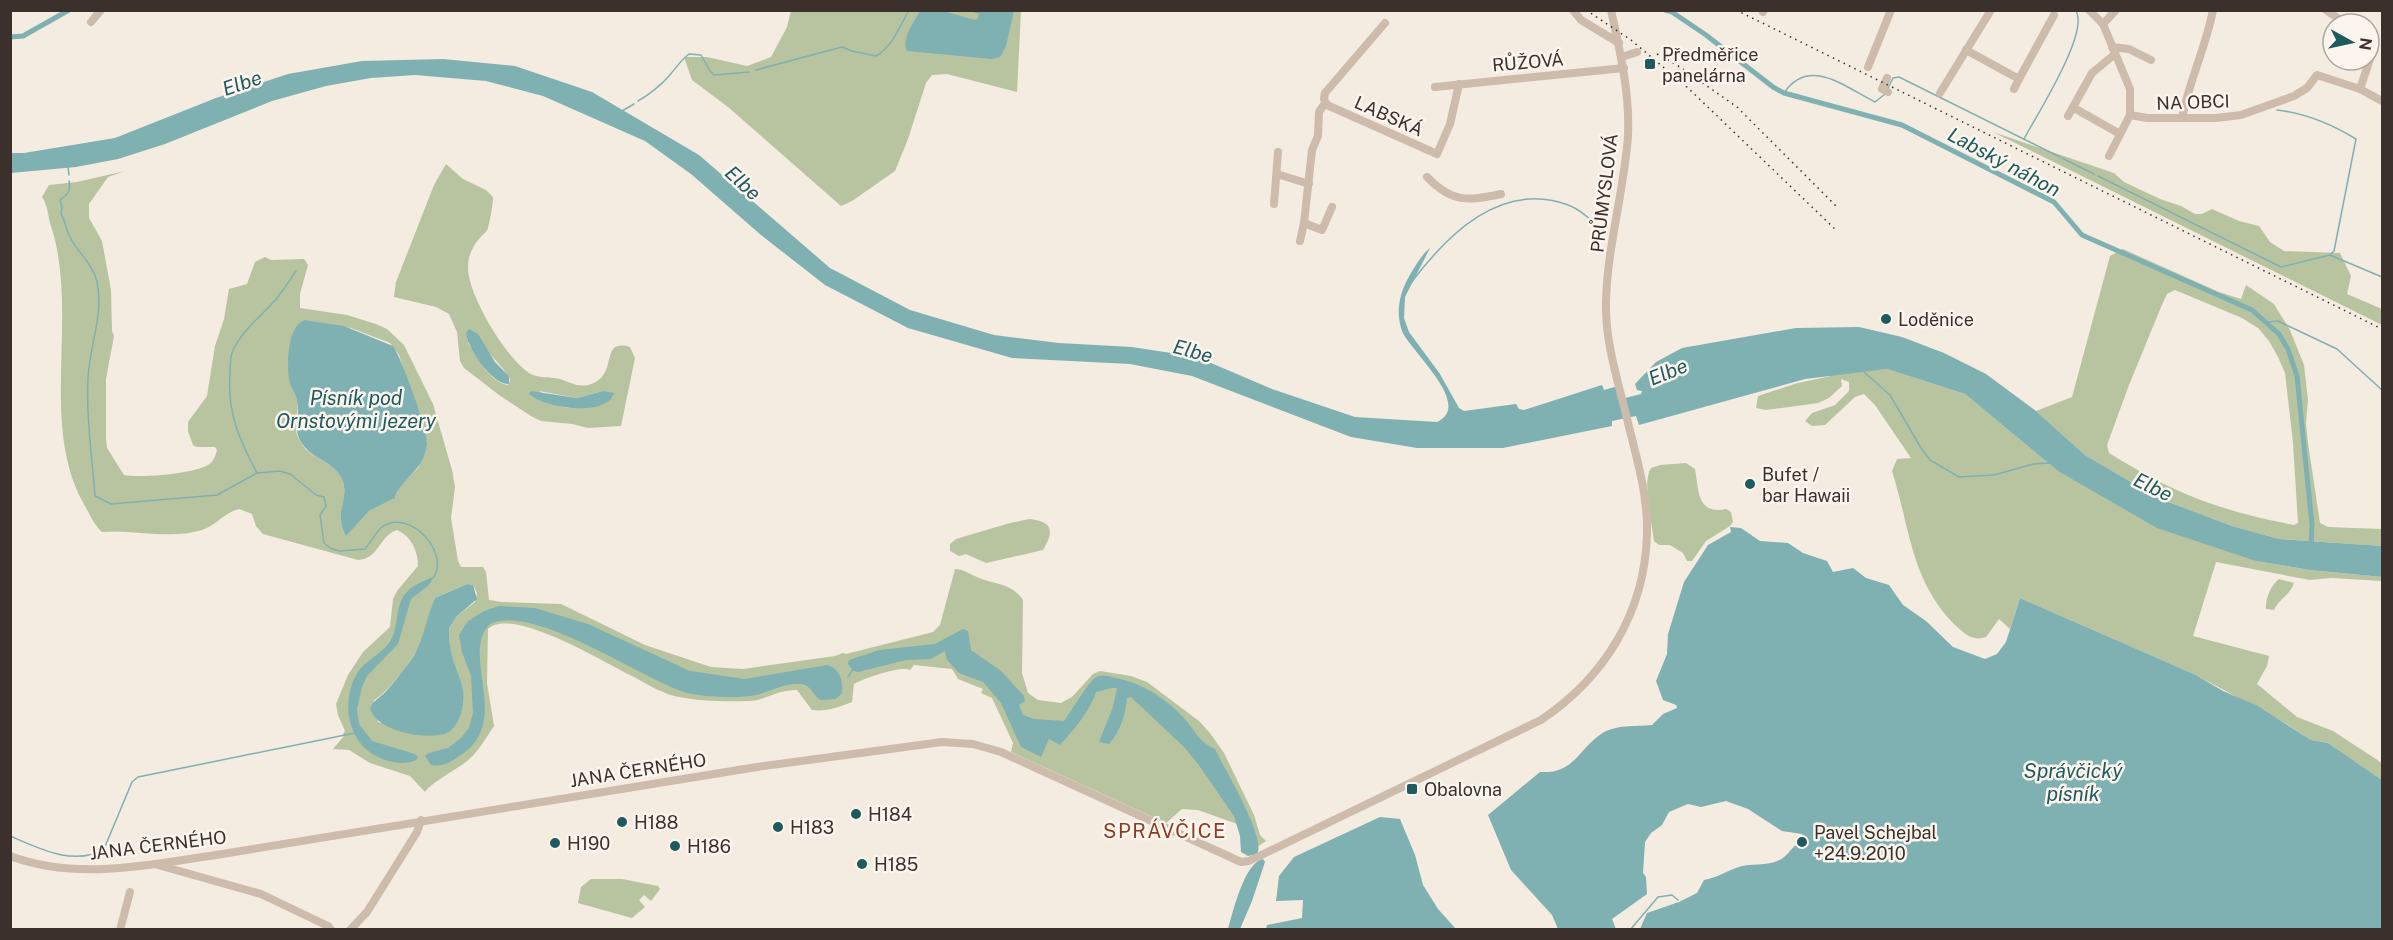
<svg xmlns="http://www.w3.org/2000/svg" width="2393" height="940" font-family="'Public Sans',sans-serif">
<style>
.green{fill:#b8c4a0;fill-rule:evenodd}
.water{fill:#7fb0b2}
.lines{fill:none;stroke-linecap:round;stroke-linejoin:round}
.stream{stroke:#7fb0b2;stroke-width:1.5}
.canal{stroke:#7fb0b2;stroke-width:5}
.minor{stroke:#cdbbac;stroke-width:8}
.rail{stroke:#3b302b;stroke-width:1.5;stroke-dasharray:1.5 4.5;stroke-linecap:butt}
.poi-dot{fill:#1f5a5e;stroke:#fbf5ee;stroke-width:2}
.labels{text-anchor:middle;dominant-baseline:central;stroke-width:5;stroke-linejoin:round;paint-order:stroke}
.poi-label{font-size:18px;fill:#3b302b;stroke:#fbf5ee;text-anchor:start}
.street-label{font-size:18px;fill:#3b302b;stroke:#fbf5ee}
.water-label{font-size:20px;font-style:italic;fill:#1f5a5e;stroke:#fbf5ee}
.neighbourhood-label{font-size:20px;letter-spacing:1.5px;fill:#8c3b22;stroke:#fbf5ee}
</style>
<rect width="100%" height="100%" fill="#f4ebe1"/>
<g class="green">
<path d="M 791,11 L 1021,11 L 1017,92 L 947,74 L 932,75 L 926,83 L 908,139 L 895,171 L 852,201 L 841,206 L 728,107 L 692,80 L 684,57 L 707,57 L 747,66 L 771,57 L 787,27 Z"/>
<path d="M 1993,132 L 2114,173 L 2124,182 L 2160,199 L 2181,206 L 2195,214 L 2202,214 L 2212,209 L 2239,221 L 2259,226 L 2270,242 L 2284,251 L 2340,253 L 2351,276 L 2347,294 L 2382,309 L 2382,325 Z"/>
<path d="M 446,164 L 463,179 L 486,190 L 493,197 C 493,206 490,219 488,228 C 487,232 482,235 479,239 C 472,247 468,257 468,268 C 468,295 506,358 529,373 C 538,379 549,376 560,379 C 572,383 580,389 594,383 C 618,371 600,338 630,347 L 635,358 L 621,426 L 588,428 L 572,424 L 541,421 L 531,416 L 499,395 L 464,368 L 460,361 L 457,332 L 449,314 L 436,307 L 394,297 L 396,282 L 434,185 ZM 468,343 L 486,349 L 509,376 L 510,381 L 508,385 C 489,382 478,358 468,343 ZM 539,391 L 577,398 L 603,391 C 572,411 569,416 539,391 Z"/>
<path d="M 125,171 L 108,177 L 89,204 L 89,218 L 102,241 L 111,290 L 112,331 L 114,336 L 106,379 L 106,438 L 107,448 L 124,475 C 141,478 198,474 211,463 C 214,460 216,454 217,450 L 215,447 L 197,447 L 193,445 L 188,431 L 188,422 L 207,396 L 215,346 L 224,319 L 229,289 L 247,284 L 255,262 L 265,257 L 271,260 L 304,259 L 308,265 L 300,294 L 300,308 L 347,315 L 376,324 L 387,329 L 404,345 L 433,404 L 452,470 L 455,487 L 451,518 L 458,561 L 461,567 L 483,567 L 486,572 L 489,600 L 502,602 L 561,604 L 645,645 L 711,667 L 743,669 L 835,656 L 843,653 L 846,654 L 933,632 L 940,625 L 955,569 C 964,569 969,574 977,577 C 994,585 1011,582 1023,600 L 1022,673 L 1028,693 L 1038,700 L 1061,703 L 1072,697 L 1093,674 L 1100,671 L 1131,676 L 1147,682 L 1199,721 L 1210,733 L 1224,753 L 1254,815 L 1260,835 L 1266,841 L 1248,853 L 1237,824 L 1198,810 L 1182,809 L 1166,823 L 1011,752 L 1013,743 L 992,698 L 981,693 L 983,689 L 958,679 L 952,669 L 914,665 L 910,670 C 901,665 865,678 854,684 L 852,702 C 840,707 825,712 812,710 L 797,690 C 775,690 765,701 748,701 C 725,702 697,701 674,696 C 659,692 642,681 628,674 C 603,662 512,606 488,629 L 487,683 L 494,726 C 486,738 478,752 467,761 C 456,770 432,782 425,792 L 410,776 L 370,763 L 349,750 L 333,749 L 344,736 L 343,734 L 345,731 L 338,715 L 336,704 L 348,675 L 363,652 L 390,627 L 393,599 L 397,591 L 418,566 C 418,551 411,536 397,530 C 379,536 379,559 358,560 L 263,534 L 256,526 L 252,514 L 239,509 C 225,512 215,526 202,530 C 169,540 135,529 102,532 C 95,526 90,515 85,506 C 37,424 81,313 50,223 C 48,214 47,204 42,197 L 49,185 L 77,182 ZM 305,320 L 351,328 L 390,343 L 399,355 L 427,443 L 418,468 L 399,487 L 395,498 L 369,511 L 346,535 C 333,515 349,501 343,482 C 336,462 315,461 303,446 C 300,441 296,435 296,429 C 295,420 298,411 298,402 C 296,384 288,364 290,347 C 290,335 297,328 305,320 ZM 467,584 L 473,585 L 477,593 L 475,602 L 457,616 L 449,628 C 450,636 449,644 451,653 C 456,674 470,692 460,715 L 381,723 L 378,722 L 374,700 C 389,692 420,651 424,634 C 428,621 429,611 435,598 Z"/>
<path d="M 2123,249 L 2219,292 L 2241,299 L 2246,285 L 2274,304 L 2290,330 L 2304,365 L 2308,400 L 2306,423 L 2308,443 L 2320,523 L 2328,527 L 2382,529 L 2382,546 L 2279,539 L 2232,526 L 2158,498 L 2085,455 L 2036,411 L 2072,397 L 2110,256 ZM 2175,290 L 2242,318 L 2258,328 L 2269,341 L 2278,357 L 2285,373 L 2293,443 L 2298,523 L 2294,525 C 2220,511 2173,493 2109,453 L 2107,445 L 2129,385 L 2161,307 L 2167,294 Z"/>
<path d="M 1887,369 L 1965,394 L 2058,471 L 2256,561 L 2310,570 L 2382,577 L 2382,581 L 2331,578 L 2310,580 L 2216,562 L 2193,636 L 2269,656 L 2267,666 L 2257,684 L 2297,717 L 2333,731 L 2382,763 L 2382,780 L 2328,743 L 2311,740 L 2287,724 L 2196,675 L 2020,598 L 2010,629 L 1999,619 L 1986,637 C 1972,642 1964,633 1954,624 C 1910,579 1910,527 1892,471 L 1897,459 L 1911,458 L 1875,405 L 1864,394 L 1855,397 L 1825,425 L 1812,426 L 1805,421 L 1812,413 L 1835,405 L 1849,391 L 1849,382 L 1841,379 L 1842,386 L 1829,398 L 1818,403 L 1766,410 L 1756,408 L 1758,396 L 1798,383 L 1831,376 L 1829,375 Z"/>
<path d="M 1686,463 L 1695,469 C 1699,489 1696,515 1726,509 L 1731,512 L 1733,522 L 1730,526 L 1706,541 L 1692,561 L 1687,561 L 1683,553 L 1670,545 L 1659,545 L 1654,541 C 1652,524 1642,482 1651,468 L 1660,465 Z"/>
<path d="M 1030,519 C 1052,522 1055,530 1043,550 L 986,563 L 966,554 L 959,556 L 950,551 L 950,544 L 956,539 L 1010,523 Z"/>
<path d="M 2279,579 L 2294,583 C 2290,595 2280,598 2274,610 L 2266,609 C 2265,599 2271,585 2279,579 Z"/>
<path d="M 591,879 L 622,879 L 658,886 L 660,889 L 651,901 L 644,895 L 639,900 L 645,907 L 632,918 L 578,903 L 581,887 Z"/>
</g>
<g class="water">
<path d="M 920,11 L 943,11 L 975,20 L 978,18 L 979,14 L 970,11 L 1014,11 L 1006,46 L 1000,57 L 992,59 L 907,51 C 901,39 914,22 920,11 Z"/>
<path d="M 443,59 L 515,66 L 592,92 L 699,155 L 830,268 L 910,310 L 994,335 L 1059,343 L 1132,347 L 1197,357 L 1272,389 L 1355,417 L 1437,422 C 1474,405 1410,351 1402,331 C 1395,311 1400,291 1411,273 C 1416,265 1422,254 1430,248 L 1405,297 L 1404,318 L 1409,332 L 1440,374 L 1459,408 L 1464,411 L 1516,404 L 1519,409 L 1524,410 L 1602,385 L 1604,390 L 1622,385 L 1625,398 L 1641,394 L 1642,391 L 1637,390 L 1635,384 L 1656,362 L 1682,348 L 1796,328 L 1859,327 L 1902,337 L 1944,353 L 1986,374 L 2036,411 L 2085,455 L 2158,498 L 2232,526 L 2279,539 L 2382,546 L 2382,577 L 2310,570 L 2256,561 L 2157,528 L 2058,471 L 1965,394 L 1887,369 L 1805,379 L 1639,425 L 1636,416 L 1612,421 L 1612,426 L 1503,448 L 1417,448 L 1351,437 L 1192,376 L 1130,364 L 1012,358 L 908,328 L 825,285 L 761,235 L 691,174 L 645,141 L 543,96 L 486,81 L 415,75 L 371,78 L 326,86 L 272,101 L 165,144 L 118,159 L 76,167 L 11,173 L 11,153 L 24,153 L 115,138 L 216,98 L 288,74 L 362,61 Z"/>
<path d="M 305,320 L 344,326 L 393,346 C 401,357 427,428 427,443 C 427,447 425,453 424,456 C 417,474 399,482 395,498 L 369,511 L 346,536 C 333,512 349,501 343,482 C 336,462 315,461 303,445 C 291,430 301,416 297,400 C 296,393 290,387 289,379 C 287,363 287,326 305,320 Z"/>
<path d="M 469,329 L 478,334 L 495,362 L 509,376 L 509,384 C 492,385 468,349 466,333 Z"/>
<path d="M 531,391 L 577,398 L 603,391 L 614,393 C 607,418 544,408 529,394 Z"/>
<path d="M 1730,527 L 1741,528 L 1760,541 L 1788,543 L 1803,553 L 1827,561 L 1833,572 L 1853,568 L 1866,578 L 1889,585 L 1903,605 L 1926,621 L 1953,647 L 1985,659 L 1997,654 L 2006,642 L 2020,598 L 2196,675 L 2223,691 L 2256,705 L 2311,740 L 2328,743 L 2382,780 L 2382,929 L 1640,929 L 1647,913 L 1679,902 L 1697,893 L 1704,880 C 1716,878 1725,872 1736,868 C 1750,862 1769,868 1783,858 C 1792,851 1790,847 1805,840 L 1802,834 L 1782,831 L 1748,809 L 1726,801 L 1701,807 L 1688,804 L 1669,812 L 1662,825 L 1651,833 L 1645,842 L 1643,873 L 1646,877 L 1647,894 L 1612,919 L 1616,929 L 1558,929 L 1552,915 L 1511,870 L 1488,815 L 1540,772 C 1574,774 1577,751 1601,734 C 1616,724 1635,727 1652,725 L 1663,714 L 1677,708 L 1676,705 L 1663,700 L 1656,681 L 1667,654 L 1668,634 L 1684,582 L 1708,545 L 1731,532 Z"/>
<path d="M 430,578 L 433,578 L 429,585 L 411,599 L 398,644 L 367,676 L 362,687 L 357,709 L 359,724 L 372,741 L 415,754 L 418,757 L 416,760 C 404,766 388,762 376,756 C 345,740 340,694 361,668 C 369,659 382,653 389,643 C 400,629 394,604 407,592 C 413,585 422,582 430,578 Z"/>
<path d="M 467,584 L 473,585 L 477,599 L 457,616 L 449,628 C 450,636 449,643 451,651 C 454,669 467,686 463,705 C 462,714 456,729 447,733 C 426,741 375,731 370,708 C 374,701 376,700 382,695 C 387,692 411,661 414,655 C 425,637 426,617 435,598 Z"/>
<path d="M 499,606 L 535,608 L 588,624 L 690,671 L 745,679 L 827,665 C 840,668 843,681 842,693 L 836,699 L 821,700 C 814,697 812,688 805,685 C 790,680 770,692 756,695 C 739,699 700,697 684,692 C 639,677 532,603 490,624 C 459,655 513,720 461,755 C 451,762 443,767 431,765 L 425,756 L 429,753 L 448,748 L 461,738 L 469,728 L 473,713 L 471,676 L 462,652 L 459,635 L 468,621 L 484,611 Z"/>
<path d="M 963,629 L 968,631 L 971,650 L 1001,671 L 1024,696 L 1025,701 L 1019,705 L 1023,715 L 1034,719 L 1064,721 C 1071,711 1087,685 1094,679 C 1100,673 1108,676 1116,678 C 1142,683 1165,698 1183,717 C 1195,729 1197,741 1215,749 C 1224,768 1267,839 1257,854 L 1248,856 L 1241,852 L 1240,836 L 1234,816 L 1198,764 L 1184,747 L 1131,697 L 1127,698 C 1125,716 1121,730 1109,744 L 1099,742 L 1113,707 L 1117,688 L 1111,688 L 1096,692 C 1090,711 1073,731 1060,745 L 1049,739 L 1041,757 L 1021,747 L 1001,703 L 983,682 L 959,673 L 947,660 L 945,651 L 931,659 L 906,660 L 858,672 L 853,671 L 848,664 L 849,660 L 879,650 L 935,644 Z"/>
<path d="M 1380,817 L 1400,819 L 1415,855 L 1423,885 L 1438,909 L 1456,929 L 1266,929 L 1267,925 L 1302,918 L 1303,900 L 1276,901 L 1279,876 L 1294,857 Z"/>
<path d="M 1263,859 L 1265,862 L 1252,901 L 1240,929 L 1228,929 C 1233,912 1244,863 1263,859 Z"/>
</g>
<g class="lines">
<g class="stream">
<path d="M 756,70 L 842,47 L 852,51 L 876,56 C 892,47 900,26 909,10"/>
<path d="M 1887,90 L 1893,78 L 1899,77 L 2094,174"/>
<path d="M 1784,93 C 1809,56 1845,87 1875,102 L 1885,94"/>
<path d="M 638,101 C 650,94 660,86 669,76 C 676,68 680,61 689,54 L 701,55 L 710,71 L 714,75 L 749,72"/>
<path d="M 2277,110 C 2304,113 2333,125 2356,139 L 2334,251 L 2331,254"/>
<path d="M 622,111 L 634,104"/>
<path d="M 2024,139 C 2035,118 2092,29 2075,10"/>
<path d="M 68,167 L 69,175"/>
<path d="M 2098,176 L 2281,267 L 2330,255 L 2382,277"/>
<path d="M 69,181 C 71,191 68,194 60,200 L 62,207 L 61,214 C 66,222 66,231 71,239 C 79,254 93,264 97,282 C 104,314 90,344 88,377 C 86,417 92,456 95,496 L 111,504 L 217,495 L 257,473 L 280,471 L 290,474 L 316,495 L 324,497 L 326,506 L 320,515 L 324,543 L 330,548 L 339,551 L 365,549 C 370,543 376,532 382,527 C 410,507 451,554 433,578"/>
<path d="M 1411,283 C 1447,235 1501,180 1568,205 C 1582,210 1594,223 1605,233"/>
<path d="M 2267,322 L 2278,321 L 2337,349 L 2382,390"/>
<path d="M 1863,371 L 1890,395 L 1921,448 L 1930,460 L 1959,477 L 1994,475 L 2033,464 L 2049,463"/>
<path d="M 257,473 C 239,439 227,412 230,373 C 230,365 230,357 233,350 C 243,329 263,315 277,298 C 284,289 290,280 296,271"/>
<path d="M 848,677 L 853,669"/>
<path d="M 10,836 C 38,848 75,867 104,849 L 132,782 L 138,777 L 355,733"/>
<path d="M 1630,930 L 1658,897 L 1672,895 L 1678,900"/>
</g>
<g class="canal">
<path d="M 1665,10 L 1672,12 L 1706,35 L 1773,87 L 1784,93 L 1902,125 L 2054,202 L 2082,235 L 2252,310 L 2279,334 L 2288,349 L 2297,376 L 2312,525 L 2311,548"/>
<path d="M 10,37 L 23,36 L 69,10"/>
</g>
<g class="minor">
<path d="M 1573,10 L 1581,20 L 1619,43"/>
<path d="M 2089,10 L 2103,24 L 2130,89 L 2130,115 L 2147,118 L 2216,118 L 2241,115 L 2294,96 L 2307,88 L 2317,75 L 2360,89 L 2382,101"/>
<path d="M 2326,10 L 2346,24"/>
<path d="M 1763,12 L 1764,10"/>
<path d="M 91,22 L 101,10"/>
<path d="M 1385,23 L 1325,93 L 1324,99 L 1327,105 L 1437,154 L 1450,124 L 1459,84"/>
<path d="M 2103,24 L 2116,10"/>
<path d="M 2112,47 L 2129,49 L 2151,60"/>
<path d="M 1966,50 L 2019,79 L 2054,15"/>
<path d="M 1622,57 L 1637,52"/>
<path d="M 1868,67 L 1891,10"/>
<path d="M 1887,78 L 1882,89 L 1888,92"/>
<path d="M 1435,87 L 1624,68"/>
<path d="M 2014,89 L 2019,79"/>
<path d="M 2360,89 L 2375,44"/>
<path d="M 1940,93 L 1991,10"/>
<path d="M 2074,108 L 2120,134"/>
<path d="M 2068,116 L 2092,73 L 2115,54"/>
<path d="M 2182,118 C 2189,81 2206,47 2213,10"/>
<path d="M 2109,156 L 2130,115"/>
<path d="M 1277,174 L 1309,184"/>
<path d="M 1427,177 C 1452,203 1467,201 1501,194"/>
<path d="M 1274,204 L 1278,152"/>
<path d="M 1304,223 L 1322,230 L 1332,207"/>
<path d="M 1300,241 L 1304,223 L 1312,150 L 1318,136 L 1319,112 L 1325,103"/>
<path d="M 10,856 C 77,881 148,865 216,855 L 757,767 L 942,742 L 973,744 L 1001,752 L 1241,862 L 1249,861 L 1541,720 C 1605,677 1645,612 1647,534 C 1648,498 1638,462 1629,427 C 1620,387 1605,345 1606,303 C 1607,247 1624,192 1628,136 C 1630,93 1620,52 1611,10"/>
<path d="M 158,865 L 261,894 L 328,926 L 331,930"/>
<path d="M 120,930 L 130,892"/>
<path d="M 350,930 L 367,912 L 417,832 L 421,820"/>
</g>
<g class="rail">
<path d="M 1586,10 L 1631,40 L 1688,88 L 1837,231"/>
<path d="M 1736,10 L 2382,329"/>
<path d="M 1657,54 L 1677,65 L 1737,107 L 1838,208"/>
</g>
</g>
<g class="poi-dot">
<rect x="1644" y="58" width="12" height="12" rx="3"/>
<circle cx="1886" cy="319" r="6"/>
<circle cx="1750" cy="484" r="6"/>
<rect x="1406" y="783" width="12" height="12" rx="3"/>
<circle cx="856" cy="814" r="6"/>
<circle cx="622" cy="822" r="6"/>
<circle cx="778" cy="827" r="6"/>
<circle cx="1802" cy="842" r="6"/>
<circle cx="555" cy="843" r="6"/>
<circle cx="675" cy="846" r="6"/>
<circle cx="862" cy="864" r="6"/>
</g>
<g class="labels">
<g class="poi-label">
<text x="1662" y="54">Předměřice<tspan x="1662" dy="21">panelárna</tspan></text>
<text x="1898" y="319">Loděnice</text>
<text x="1762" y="474">Bufet /<tspan x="1762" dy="21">bar Hawaii</tspan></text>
<text x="1424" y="789">Obalovna</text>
<text x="868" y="814">H184</text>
<text x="634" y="822">H188</text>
<text x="790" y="827">H183</text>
<text x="1814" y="832">Pavel Schejbal<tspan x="1814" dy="21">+24.9.2010</tspan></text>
<text x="567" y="843">H190</text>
<text x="687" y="846">H186</text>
<text x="874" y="864">H185</text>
</g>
<g class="street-label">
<text transform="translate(1528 62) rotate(-5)">RŮŽOVÁ</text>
<text transform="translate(2193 102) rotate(-2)">NA OBCI</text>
<text transform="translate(1389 116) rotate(24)">LABSKÁ</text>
<text transform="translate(1604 193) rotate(-83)">PRŮMYSLOVÁ</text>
<text transform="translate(638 770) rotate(-9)">JANA ČERNÉHO</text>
<text transform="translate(158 845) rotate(-7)">JANA ČERNÉHO</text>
</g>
<g class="water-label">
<text transform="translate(242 83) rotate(-19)">Elbe</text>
<text transform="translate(2004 162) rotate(28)">Labský náhon</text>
<text transform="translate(743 183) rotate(43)">Elbe</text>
<text transform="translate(1193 351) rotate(15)">Elbe</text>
<text transform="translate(1668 372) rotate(-22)">Elbe</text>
<text x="356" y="398">Písník pod<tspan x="356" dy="23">Ornstovými jezery</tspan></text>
<text transform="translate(2153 487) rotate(26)">Elbe</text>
<text x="2073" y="771">Správčický<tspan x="2073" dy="23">písník</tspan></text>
</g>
<g class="neighbourhood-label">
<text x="1165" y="831">SPRÁVČICE</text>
</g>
</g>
<rect width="2393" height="940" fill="none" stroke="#3b302b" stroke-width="24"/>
<g transform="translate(2351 42) rotate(98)"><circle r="28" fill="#fbf5ee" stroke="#aea6a0" stroke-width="1.5"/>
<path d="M0-4.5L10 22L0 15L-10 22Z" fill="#1f5a5e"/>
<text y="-9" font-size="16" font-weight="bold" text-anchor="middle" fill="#3b302b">N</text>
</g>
</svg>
